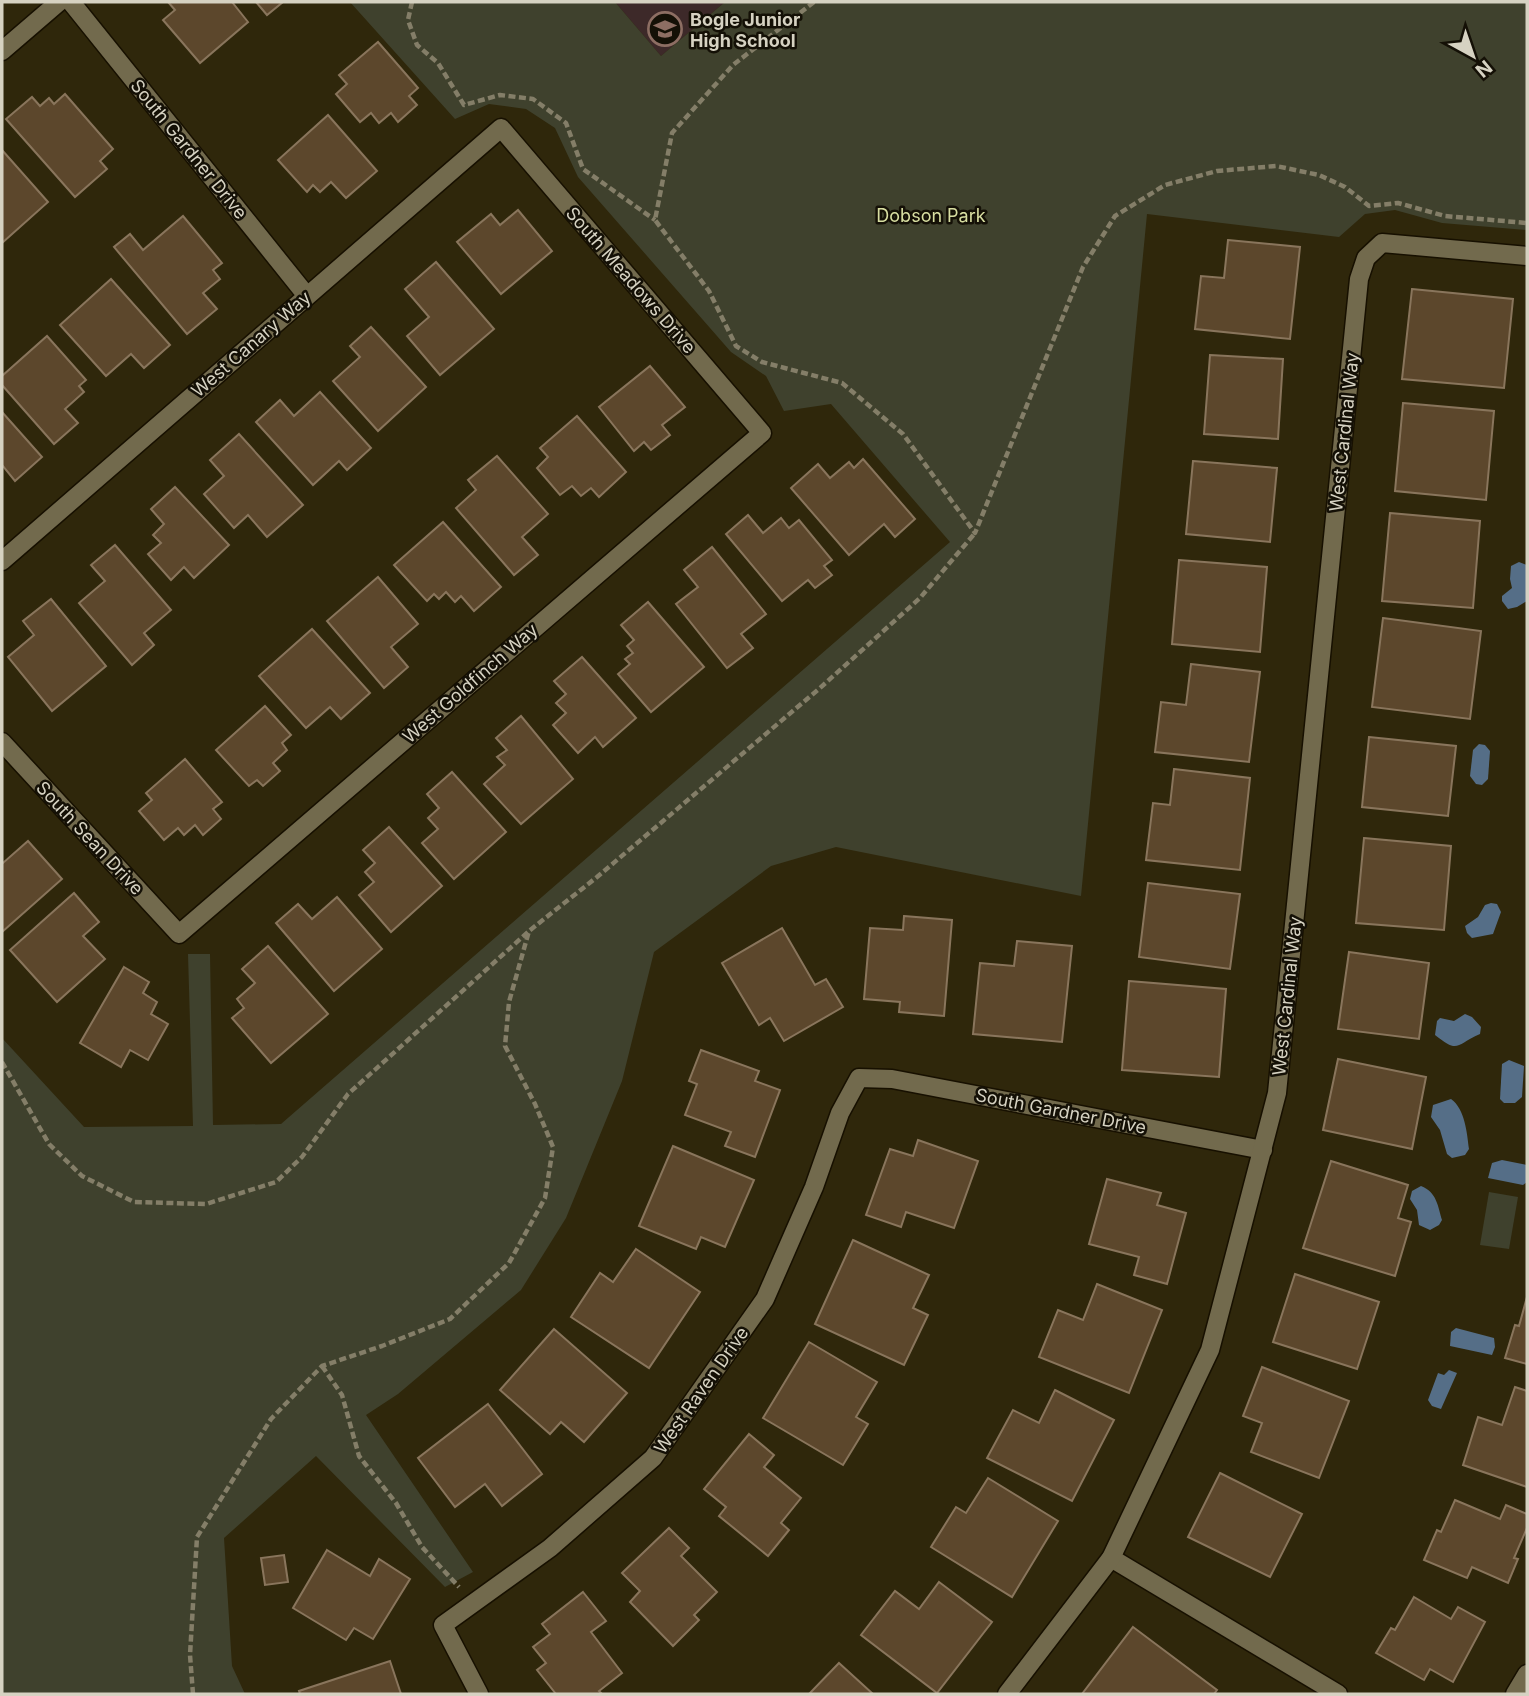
<svg xmlns="http://www.w3.org/2000/svg" width="1529" height="1696" font-family="Inter,sans-serif">
<style>
.education{fill:#3d2929}
.green{fill:#3f412d}
.water{fill:#556e87}
.building{fill:#5c472c;stroke:#89755c;stroke-width:2}
.lines{fill:none;stroke-linecap:round;stroke-linejoin:round}
.street-casing{stroke:#171000;stroke-width:21}
.path{stroke:#847e68;stroke-width:4.5;stroke-dasharray:7 3.5;stroke-linecap:butt}
.street{stroke:#726a4d;stroke-width:18}
.labels{text-anchor:middle;dominant-baseline:central;stroke-width:5;stroke-linejoin:round;paint-order:stroke}
.poi-label{font-size:18px;font-weight:bold;fill:#d6d2c2;stroke:#141006;text-anchor:start}
.street-label{font-size:18px;fill:#d6d2c2;stroke:#141006}
.park-label{font-size:18px;fill:#d8dea1;stroke:#141006}
</style>
<rect width="100%" height="100%" fill="#2f270b"/>
<path class="education" d="M 615,2 L 725,2 L 661,56 Z"/>
<g class="green">
<path d="M 350,2 L 615,2 L 661,56 L 725,2 L 1527,2 L 1527,230 L 1442,223 L 1395,210 L 1365,214 L 1339,237 L 1147,214 L 1081,896 L 836,847 L 771,866 L 654,952 L 622,1081 L 566,1218 L 521,1290 L 398,1394 L 366,1415 L 473,1572 L 445,1587 L 316,1456 L 224,1538 L 232,1666 L 245,1694 L 2,1694 L 2,1038 L 84,1127 L 193,1126 L 188,954 L 210,954 L 213,1125 L 281,1124 L 950,542 L 831,404 L 784,411 L 766,376 L 731,352 L 578,177 L 555,128 L 526,109 L 489,104 L 455,119 Z"/>
<path d="M 1489,1192 L 1518,1197 L 1509,1249 L 1480,1245 Z"/>
</g>
<g class="water">
<path d="M 1519,562 L 1527,565 L 1527,601 L 1517,607 L 1508,609 L 1502,601 L 1502,596 L 1512,588 L 1510,579 L 1511,566 Z"/>
<path d="M 1479,744 L 1485,745 L 1490,751 L 1488,779 L 1482,785 L 1476,784 L 1470,776 L 1473,750 Z"/>
<path d="M 1491,903 L 1497,904 L 1501,912 L 1493,934 L 1472,938 L 1467,933 L 1465,926 L 1478,917 L 1485,905 Z"/>
<path d="M 1465,1014 L 1472,1017 L 1481,1027 L 1480,1034 C 1455,1045 1459,1054 1435,1035 L 1437,1021 L 1440,1018 L 1454,1021 Z"/>
<path d="M 1509,1060 L 1524,1066 L 1522,1097 L 1515,1103 L 1504,1103 L 1500,1099 L 1502,1064 Z"/>
<path d="M 1451,1099 C 1465,1109 1467,1133 1469,1149 L 1465,1155 L 1452,1158 L 1447,1154 L 1440,1130 L 1431,1117 L 1433,1105 Z"/>
<path d="M 1502,1160 L 1527,1165 L 1527,1182 L 1523,1185 L 1488,1178 L 1492,1163 Z"/>
<path d="M 1421,1186 C 1437,1192 1438,1207 1442,1220 L 1439,1225 L 1430,1230 L 1419,1225 L 1417,1210 L 1410,1199 L 1412,1191 Z"/>
<path d="M 1456,1328 L 1494,1338 L 1495,1347 L 1492,1355 L 1450,1346 L 1451,1332 Z"/>
<path d="M 1449,1370 L 1457,1373 L 1441,1409 L 1432,1406 L 1428,1400 L 1438,1373 L 1444,1375 Z"/>
</g>
<g class="building">
<path d="M 168,2 L 232,2 L 248,22 L 200,63 L 163,20 L 175,10 Z"/>
<path d="M 256,2 L 283,2 L 267,15 Z"/>
<path d="M 378,42 L 418,88 L 409,96 L 417,105 L 398,122 L 391,113 L 379,123 L 371,113 L 360,122 L 336,94 L 347,84 L 339,75 Z"/>
<path d="M 65,94 L 113,149 L 100,161 L 107,169 L 75,197 L 6,119 L 32,97 L 40,106 L 49,98 L 54,104 Z"/>
<path d="M 328,115 L 377,171 L 346,198 L 331,182 L 320,192 L 313,185 L 307,192 L 278,160 Z"/>
<path d="M 2,150 L 48,202 L 2,243 Z"/>
<path d="M 518,210 L 552,251 L 501,294 L 457,242 L 491,214 L 500,225 Z"/>
<path d="M 183,216 L 222,263 L 213,270 L 220,279 L 203,293 L 217,309 L 187,334 L 114,247 L 130,234 L 143,250 Z"/>
<path d="M 1228,240 L 1300,247 L 1290,339 L 1195,329 L 1201,276 L 1224,278 Z"/>
<path d="M 436,262 L 494,329 L 440,375 L 407,336 L 429,317 L 405,289 Z"/>
<path d="M 111,279 L 170,345 L 144,368 L 131,354 L 106,376 L 60,325 Z"/>
<path d="M 1412,289 L 1513,299 L 1504,388 L 1402,379 Z"/>
<path d="M 371,327 L 426,387 L 378,431 L 333,381 L 360,357 L 350,346 Z"/>
<path d="M 47,336 L 86,380 L 79,386 L 84,392 L 65,409 L 78,423 L 54,444 L 2,385 L 2,376 Z"/>
<path d="M 1210,355 L 1283,359 L 1278,439 L 1204,434 Z"/>
<path d="M 650,366 L 685,407 L 662,425 L 670,435 L 651,450 L 644,442 L 634,451 L 599,407 Z"/>
<path d="M 320,392 L 371,448 L 347,470 L 339,461 L 313,485 L 256,422 L 280,400 L 294,416 Z"/>
<path d="M 1403,403 L 1494,411 L 1486,500 L 1395,491 Z"/>
<path d="M 2,412 L 42,457 L 15,481 L 2,465 Z"/>
<path d="M 577,416 L 626,472 L 599,497 L 591,488 L 581,496 L 572,486 L 560,495 L 537,468 L 548,457 L 540,448 Z"/>
<path d="M 239,434 L 303,505 L 267,537 L 248,515 L 234,528 L 204,494 L 224,476 L 210,460 Z"/>
<path d="M 497,456 L 548,514 L 522,537 L 538,555 L 514,575 L 456,508 L 476,490 L 468,480 Z"/>
<path d="M 863,459 L 915,519 L 895,537 L 884,524 L 849,555 L 791,488 L 818,464 L 830,478 L 849,462 L 854,468 Z"/>
<path d="M 1193,461 L 1277,468 L 1270,542 L 1186,534 Z"/>
<path d="M 175,487 L 229,545 L 194,578 L 184,567 L 171,580 L 148,554 L 161,543 L 153,535 L 164,524 L 151,509 Z"/>
<path d="M 1390,513 L 1480,521 L 1473,608 L 1382,601 Z"/>
<path d="M 748,515 L 763,533 L 781,518 L 789,528 L 799,520 L 832,560 L 824,566 L 832,575 L 815,588 L 808,580 L 782,601 L 726,534 Z"/>
<path d="M 443,522 L 501,587 L 474,611 L 461,596 L 455,602 L 446,592 L 439,599 L 434,594 L 427,601 L 394,565 Z"/>
<path d="M 115,545 L 171,610 L 144,633 L 154,645 L 132,665 L 79,603 L 105,581 L 91,565 Z"/>
<path d="M 712,547 L 766,614 L 741,634 L 753,648 L 727,668 L 676,604 L 698,587 L 684,570 Z"/>
<path d="M 1179,560 L 1267,567 L 1260,652 L 1172,644 Z"/>
<path d="M 378,577 L 418,624 L 391,647 L 408,667 L 384,688 L 327,621 Z"/>
<path d="M 51,599 L 106,666 L 52,711 L 8,657 L 34,635 L 23,621 Z"/>
<path d="M 648,602 L 704,667 L 651,712 L 618,674 L 630,664 L 625,659 L 633,653 L 627,646 L 634,640 L 621,625 Z"/>
<path d="M 1383,618 L 1481,631 L 1470,719 L 1372,707 Z"/>
<path d="M 312,629 L 370,693 L 341,719 L 330,707 L 306,728 L 259,676 Z"/>
<path d="M 582,657 L 636,718 L 603,747 L 595,737 L 578,753 L 553,725 L 566,713 L 556,703 L 566,694 L 554,681 Z"/>
<path d="M 1191,664 L 1260,672 L 1249,762 L 1155,752 L 1161,702 L 1186,705 Z"/>
<path d="M 265,706 L 291,735 L 282,743 L 287,750 L 273,763 L 280,771 L 263,786 L 257,780 L 249,786 L 216,750 Z"/>
<path d="M 521,716 L 573,779 L 521,824 L 484,784 L 505,765 L 497,757 L 507,750 L 496,738 Z"/>
<path d="M 1369,737 L 1456,746 L 1448,816 L 1362,807 Z"/>
<path d="M 185,759 L 222,802 L 213,809 L 221,819 L 203,835 L 195,825 L 184,835 L 178,828 L 164,840 L 139,811 L 152,800 L 146,793 Z"/>
<path d="M 1174,769 L 1250,778 L 1240,870 L 1146,860 L 1153,803 L 1170,805 Z"/>
<path d="M 452,772 L 506,832 L 454,879 L 422,843 L 438,829 L 428,818 L 439,808 L 427,794 Z"/>
<path d="M 389,827 L 442,886 L 391,932 L 359,895 L 374,882 L 365,872 L 375,863 L 363,850 Z"/>
<path d="M 1364,838 L 1451,846 L 1444,930 L 1356,923 Z"/>
<path d="M 28,841 L 62,879 L 2,932 L 2,862 L 3,863 Z"/>
<path d="M 1148,883 L 1240,894 L 1230,969 L 1139,957 Z"/>
<path d="M 74,893 L 99,922 L 83,936 L 105,959 L 57,1002 L 10,950 Z"/>
<path d="M 337,897 L 382,949 L 334,991 L 276,923 L 298,904 L 312,919 Z"/>
<path d="M 904,916 L 952,920 L 944,1016 L 899,1012 L 900,1002 L 864,999 L 870,928 L 903,930 Z"/>
<path d="M 782,928 L 815,985 L 826,979 L 843,1007 L 784,1041 L 770,1018 L 759,1025 L 722,963 Z"/>
<path d="M 1017,941 L 1072,946 L 1062,1042 L 973,1034 L 980,963 L 1014,966 Z"/>
<path d="M 268,946 L 328,1014 L 271,1063 L 232,1018 L 244,1008 L 237,999 L 255,983 L 242,969 Z"/>
<path d="M 1349,952 L 1429,963 L 1419,1039 L 1338,1029 Z"/>
<path d="M 124,967 L 149,982 L 143,993 L 157,1002 L 151,1014 L 168,1024 L 148,1060 L 130,1050 L 121,1067 L 80,1043 Z"/>
<path d="M 1129,981 L 1226,989 L 1219,1077 L 1122,1070 Z"/>
<path d="M 701,1050 L 759,1071 L 755,1081 L 780,1090 L 755,1157 L 725,1146 L 731,1132 L 685,1115 L 697,1084 L 689,1081 Z"/>
<path d="M 1338,1059 L 1426,1077 L 1412,1149 L 1323,1130 Z"/>
<path d="M 918,1140 L 978,1161 L 954,1228 L 906,1212 L 901,1227 L 866,1215 L 890,1149 L 913,1156 Z"/>
<path d="M 673,1146 L 754,1180 L 725,1247 L 701,1237 L 696,1249 L 639,1226 Z"/>
<path d="M 1331,1161 L 1408,1185 L 1398,1218 L 1411,1222 L 1395,1276 L 1303,1248 Z"/>
<path d="M 1107,1179 L 1161,1193 L 1157,1205 L 1186,1213 L 1167,1284 L 1134,1275 L 1139,1257 L 1089,1244 Z"/>
<path d="M 853,1240 L 929,1275 L 913,1308 L 928,1315 L 904,1365 L 815,1324 Z"/>
<path d="M 636,1249 L 700,1292 L 649,1368 L 571,1317 L 600,1273 L 613,1282 Z"/>
<path d="M 1295,1274 L 1379,1302 L 1357,1369 L 1273,1342 Z"/>
<path d="M 1097,1284 L 1162,1310 L 1129,1393 L 1039,1357 L 1058,1310 L 1083,1320 Z"/>
<path d="M 1527,1297 L 1527,1364 L 1505,1358 L 1515,1325 L 1519,1326 Z"/>
<path d="M 554,1329 L 627,1393 L 584,1442 L 561,1422 L 550,1434 L 500,1390 Z"/>
<path d="M 809,1342 L 877,1382 L 856,1417 L 868,1424 L 843,1465 L 763,1418 Z"/>
<path d="M 1262,1367 L 1349,1401 L 1319,1478 L 1251,1452 L 1262,1423 L 1243,1416 Z"/>
<path d="M 1515,1387 L 1527,1391 L 1527,1487 L 1463,1465 L 1478,1417 L 1502,1425 Z"/>
<path d="M 1055,1390 L 1114,1420 L 1072,1501 L 987,1458 L 1013,1410 L 1039,1423 Z"/>
<path d="M 488,1404 L 542,1474 L 502,1506 L 485,1484 L 455,1507 L 418,1458 Z"/>
<path d="M 749,1434 L 774,1455 L 764,1467 L 801,1498 L 781,1523 L 789,1530 L 768,1556 L 719,1516 L 726,1507 L 704,1489 Z"/>
<path d="M 1220,1473 L 1302,1514 L 1270,1577 L 1188,1537 Z"/>
<path d="M 988,1478 L 1058,1521 L 1012,1597 L 931,1547 L 956,1507 L 966,1513 Z"/>
<path d="M 1455,1500 L 1500,1519 L 1506,1505 L 1527,1514 L 1527,1528 L 1514,1558 L 1518,1559 L 1508,1583 L 1472,1567 L 1467,1578 L 1424,1560 L 1437,1530 L 1441,1532 Z"/>
<path d="M 669,1528 L 689,1548 L 681,1556 L 717,1592 L 694,1615 L 699,1620 L 673,1646 L 630,1602 L 640,1591 L 622,1573 Z"/>
<path d="M 327,1550 L 370,1576 L 379,1559 L 410,1579 L 373,1639 L 354,1628 L 346,1640 L 293,1608 Z"/>
<path d="M 284,1555 L 288,1582 L 265,1585 L 261,1558 Z"/>
<path d="M 939,1582 L 992,1622 L 937,1693 L 861,1635 L 895,1591 L 919,1609 Z"/>
<path d="M 583,1592 L 606,1621 L 591,1632 L 622,1673 L 599,1691 L 602,1694 L 556,1694 L 537,1670 L 546,1663 L 533,1647 L 550,1634 L 542,1624 Z"/>
<path d="M 1414,1597 L 1451,1619 L 1458,1607 L 1485,1622 L 1453,1682 L 1430,1669 L 1424,1680 L 1376,1653 L 1391,1628 L 1395,1630 Z"/>
<path d="M 1133,1627 L 1217,1690 L 1214,1694 L 1082,1694 Z"/>
<path d="M 390,1661 L 401,1694 L 300,1694 L 299,1691 Z"/>
<path d="M 839,1663 L 873,1694 L 809,1694 Z"/>
</g>
<g class="lines">
<g class="street-casing">
<g id="street">
<path d="M 71,2 L 307,296"/>
<path d="M 2,51 L 59,2"/>
<path d="M 2,561 L 501,128 L 762,433 L 179,934 L 2,742"/>
<path d="M 1111,1558 L 1338,1694"/>
<path d="M 479,1694 L 443,1625 L 550,1548 L 653,1458 L 765,1299 L 814,1187 L 840,1113 L 859,1078 L 892,1079 L 1263,1150"/>
<path d="M 1007,1694 L 1111,1558 L 1210,1350 L 1277,1093 L 1359,279 L 1366,258 L 1382,243 L 1527,256"/>
<path d="M 1515,1694 L 1527,1674"/>
</g>
</g>
<g class="path">
<path d="M 412,2 L 408,20 L 417,45 L 438,63 L 464,105 L 500,95 L 533,99 L 566,123 L 583,169 L 655,220"/>
<path d="M 814,2 L 733,65 L 672,133 L 655,220 L 709,291 L 736,346 L 762,362 L 842,383 L 903,434 L 975,533 L 1083,267 L 1115,216 L 1165,185 L 1217,171 L 1276,166 L 1319,175 L 1345,187 L 1369,206 L 1398,203 L 1445,216 L 1527,223"/>
<path d="M 2,1062 L 49,1144 L 82,1176 L 134,1202 L 206,1204 L 276,1182 L 302,1157 L 348,1094 L 528,932"/>
<path d="M 322,1366 L 342,1395 L 359,1456 L 396,1503 L 422,1547 L 459,1587"/>
<path d="M 193,1694 L 190,1655 L 197,1537 L 271,1419 L 322,1366 L 382,1346 L 450,1319 L 509,1263 L 545,1198 L 553,1147 L 535,1104 L 505,1046 L 509,1002 L 529,931 L 597,877 L 820,688 L 920,598 L 975,533"/>
</g>
<use href="#street" class="street"/>
</g>
<defs>
<g id="school-ring" transform="scale(1.75)"><circle r="9.5" fill="#141006" stroke="#8d6e63" stroke-width="1.5"/><path d="M0-5L7-2L0 1L-7-2ZM-4 1L0 2.5L4 1V4Q0 6-4 4Z" fill="#8d6e63"/></g>
</defs>
<g fill-rule="evenodd">
<use href="#school-ring" x="665" y="29"/>
</g>
<g class="labels">
<g class="poi-label">
<text x="690" y="19">Bogle Junior<tspan x="690" dy="21">High School</tspan></text>
</g>
<g class="street-label">
<text transform="translate(189 149) rotate(51)">South Gardner Drive</text>
<text transform="translate(631 280) rotate(49)">South Meadows Drive</text>
<text transform="translate(251 344) rotate(-41)">West Canary Way</text>
<text transform="translate(1344 432) rotate(-84)">West Cardinal Way</text>
<text transform="translate(470 683) rotate(-41)">West Goldfinch Way</text>
<text transform="translate(90 838) rotate(47)">South Sean Drive</text>
<text transform="translate(1287 996) rotate(-84)">West Cardinal Way</text>
<text transform="translate(1061 1111) rotate(11)">South Gardner Drive</text>
<text transform="translate(701 1390) rotate(-55)">West Raven Drive</text>
</g>
<g class="park-label">
<text x="931" y="215">Dobson Park</text>
</g>
</g>
<rect width="1529" height="1696" fill="none" stroke="#d6d2c2" stroke-width="7"/>
<g transform="translate(1473 56) rotate(140)" stroke="#141006" stroke-width="5" paint-order="stroke">
<path d="M0-5L12 26L0 18L-12 26Z" fill="#d6d2c2"/>
<text y="-10" font-size="19" font-weight="bold" text-anchor="middle" fill="#d6d2c2">N</text>
</g>
</svg>
